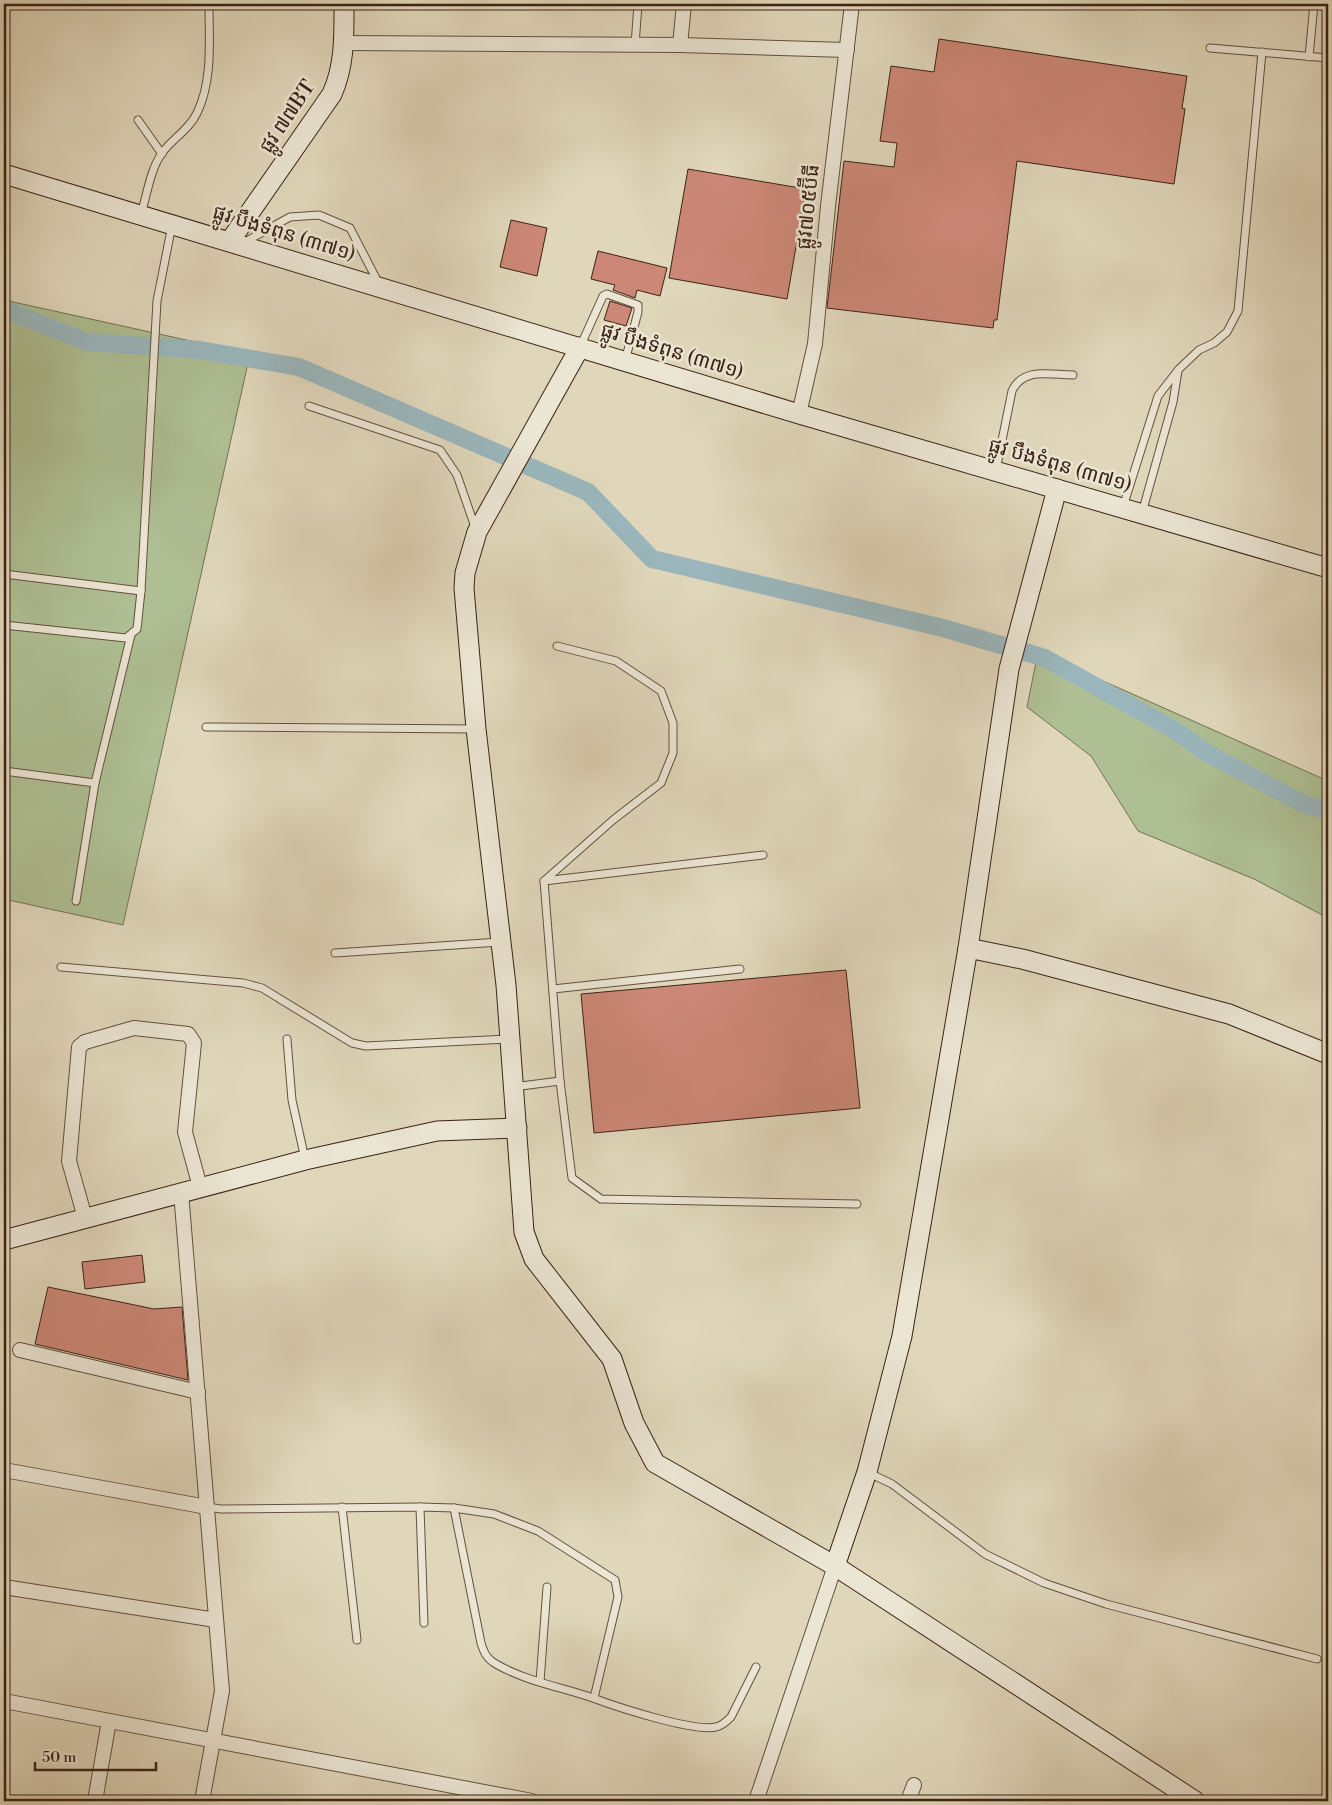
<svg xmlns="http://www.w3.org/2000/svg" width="1332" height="1805" font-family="'Libre Bodoni','Noto Sans Khmer',serif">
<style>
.green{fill:#aebf93;stroke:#747154}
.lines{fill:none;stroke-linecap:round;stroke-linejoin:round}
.canal{stroke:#9ab6bc;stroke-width:18}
.building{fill:#cc8776;stroke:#3b2315}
.lane-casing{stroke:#64503e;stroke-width:9}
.street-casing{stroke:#64503e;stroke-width:16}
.secondary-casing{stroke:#3b2315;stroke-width:21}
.lane{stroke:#ebe5d3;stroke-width:7}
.street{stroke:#ebe5d3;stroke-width:14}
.secondary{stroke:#ebe5d3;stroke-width:19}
.labels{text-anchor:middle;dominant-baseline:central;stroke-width:5;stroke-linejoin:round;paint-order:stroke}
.street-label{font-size:20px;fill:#3b2315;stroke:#ebe5d3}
</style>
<rect width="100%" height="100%" fill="#e0d7bb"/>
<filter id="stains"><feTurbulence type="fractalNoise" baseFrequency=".004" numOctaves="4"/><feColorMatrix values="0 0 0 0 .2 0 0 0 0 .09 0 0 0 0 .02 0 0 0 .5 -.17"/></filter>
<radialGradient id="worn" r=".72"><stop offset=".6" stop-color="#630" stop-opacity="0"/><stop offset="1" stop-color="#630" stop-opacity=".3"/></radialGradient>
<g class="green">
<path d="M 4,300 L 250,354 L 123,925 L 4,899 Z"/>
<path d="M 1038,652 L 1328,781 L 1328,918 L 1254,879 L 1138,831 L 1091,756 L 1027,707 Z"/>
</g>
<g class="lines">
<path class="canal" d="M 4,309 L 87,342 L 200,350 L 299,367 L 588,492 L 652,559 L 943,628 L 1045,658 L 1176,731 L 1205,752 L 1304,804 L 1328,811"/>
</g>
<g class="building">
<path d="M 939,39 L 1187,76 L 1182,108 L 1185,109 L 1174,184 L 1017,161 L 997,320 L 994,320 L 993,328 L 827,308 L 844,161 L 894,167 L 897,143 L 880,141 L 891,66 L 934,72 Z"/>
<path d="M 688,169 L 806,189 L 787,299 L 669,278 Z"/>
<path d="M 511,220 L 547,228 L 537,276 L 500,267 Z"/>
<path d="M 598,251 L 667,268 L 660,296 L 637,290 L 635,298 L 613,290 L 615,285 L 591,279 Z"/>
<path d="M 610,301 L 632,308 L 626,326 L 604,320 Z"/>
<path d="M 846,970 L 860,1108 L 594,1133 L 581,994 Z"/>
<path d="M 142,1255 L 145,1282 L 85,1289 L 82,1262 Z"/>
<path d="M 48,1287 L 154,1309 L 182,1307 L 188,1380 L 35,1344 Z"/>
</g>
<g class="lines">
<g class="lane-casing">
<g id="lane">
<path d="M 635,45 L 638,4"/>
<path d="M 1210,48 L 1328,58"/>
<path d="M 1309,57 L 1314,4"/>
<path d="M 138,120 L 162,154"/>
<path d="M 141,214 C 147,195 150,170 162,153 C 173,138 189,130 197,113 C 213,80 209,40 209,4"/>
<path d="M 243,243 L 290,217 L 319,215 L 350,228 L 379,284"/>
<path d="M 580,347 L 603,296 L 607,294 L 638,305 L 638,312 L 625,361"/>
<path d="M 309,406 L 440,450 L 457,475 L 475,527"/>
<path d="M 996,470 L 1012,391 C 1023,367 1049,375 1073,375"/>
<path d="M 1123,507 L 1158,396 L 1179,369 L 1199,350 L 1214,343 L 1227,332 L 1238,311 L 1262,52"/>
<path d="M 1142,513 L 1173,402 L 1178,371"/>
<path d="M 4,574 L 141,591 L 157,301 L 172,225"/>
<path d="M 4,625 L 126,638 L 137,629 L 141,591"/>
<path d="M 557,646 L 616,661 L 661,691 L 673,723 L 673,753 L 661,783 L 613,820 L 544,881 L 560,1081 L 572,1178 L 601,1199 L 857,1204"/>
<path d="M 206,727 L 476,729"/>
<path d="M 4,771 L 95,783"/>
<path d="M 544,881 L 763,855"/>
<path d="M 76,901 L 95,783 L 131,635"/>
<path d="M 335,953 L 500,942"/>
<path d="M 61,967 L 243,983 L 262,988 L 352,1043 L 366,1046 L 508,1039"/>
<path d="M 553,989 L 740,969"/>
<path d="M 287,1039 L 292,1100 L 305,1159"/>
<path d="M 513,1087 L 560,1081"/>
<path d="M 867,1472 L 892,1484 L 985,1554 L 1044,1583 L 1106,1604 L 1317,1659"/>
<path d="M 207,1507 L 221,1509 L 420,1507 L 454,1508 L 494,1514 L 538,1531 L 615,1580 L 618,1597 L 594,1698"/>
<path d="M 342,1507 L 357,1640"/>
<path d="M 420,1507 L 424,1623"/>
<path d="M 454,1508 L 481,1643 C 484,1653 487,1659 496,1664 C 525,1681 561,1687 593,1698 C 617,1707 693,1732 716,1727 C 722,1726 727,1721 731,1717 L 756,1667"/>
<path d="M 540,1682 L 547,1587"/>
</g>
</g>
<g class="street-casing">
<g id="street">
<path d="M 344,43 L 680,45 L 847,50"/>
<path d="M 680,45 L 684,4"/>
<path d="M 799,414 L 815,344 L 828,206 L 852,4"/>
<path d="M 181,1192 L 222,1691 L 202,1801"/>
<path d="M 85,1218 L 69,1161 L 79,1047 L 85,1042 L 134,1028 L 188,1034 L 194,1043 L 185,1132 L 200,1187"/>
<path d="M 20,1350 L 198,1392"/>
<path d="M 4,1470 L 207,1507"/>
<path d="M 4,1587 L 216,1620"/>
<path d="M 4,1701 L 532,1801"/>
<path d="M 95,1801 L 109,1721"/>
<path d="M 756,1801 L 835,1566"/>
<path d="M 908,1801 L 914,1785"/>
</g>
</g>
<g class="secondary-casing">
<g id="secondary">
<path d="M 4,174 L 799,414 L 1328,568"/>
<path d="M 230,241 L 332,94 C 345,65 344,35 344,4"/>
<path d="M 580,347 L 477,532 L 465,573 L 464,588 L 476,729 L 506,985 L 524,1232 L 534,1259 L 612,1359 L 634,1423 L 655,1463 L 835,1566 L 1195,1801"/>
<path d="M 968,948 L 1022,959 L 1229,1014 L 1328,1054"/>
<path d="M 4,1240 L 305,1160 L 437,1131 L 517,1128"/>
<path d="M 835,1566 L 867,1472 L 902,1336 L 968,948 L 1009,669 L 1057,489"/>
</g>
</g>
<use href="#lane" class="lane"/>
<use href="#street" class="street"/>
<use href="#secondary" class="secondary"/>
</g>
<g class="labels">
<g class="street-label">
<text transform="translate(288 117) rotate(-56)">ផ្លូវ ៧៧BT</text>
<text transform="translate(809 207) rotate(-84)">ផ្លូវ៧០៥ប៊ីធី</text>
<text transform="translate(284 234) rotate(17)">ផ្លូវ បឹងទំពុន (៣៧១)</text>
<text transform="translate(672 352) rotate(17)">ផ្លូវ បឹងទំពុន (៣៧១)</text>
<text transform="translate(1060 466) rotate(16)">ផ្លូវ បឹងទំពុន (៣៧១)</text>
</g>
</g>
<rect width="1332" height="1805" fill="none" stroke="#e0d7bb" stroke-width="20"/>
<rect x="5" y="5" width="1322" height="1795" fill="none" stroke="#3b2315" stroke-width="2.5"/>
<rect x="10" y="10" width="1312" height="1785" fill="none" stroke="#3b2315"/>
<path d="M35 1762v8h121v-8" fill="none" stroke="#3b2315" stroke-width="2.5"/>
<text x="42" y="1762" font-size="15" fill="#3b2315" stroke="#ebe5d3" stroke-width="4" paint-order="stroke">50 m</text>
<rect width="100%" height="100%" filter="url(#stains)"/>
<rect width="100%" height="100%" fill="url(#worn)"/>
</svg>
